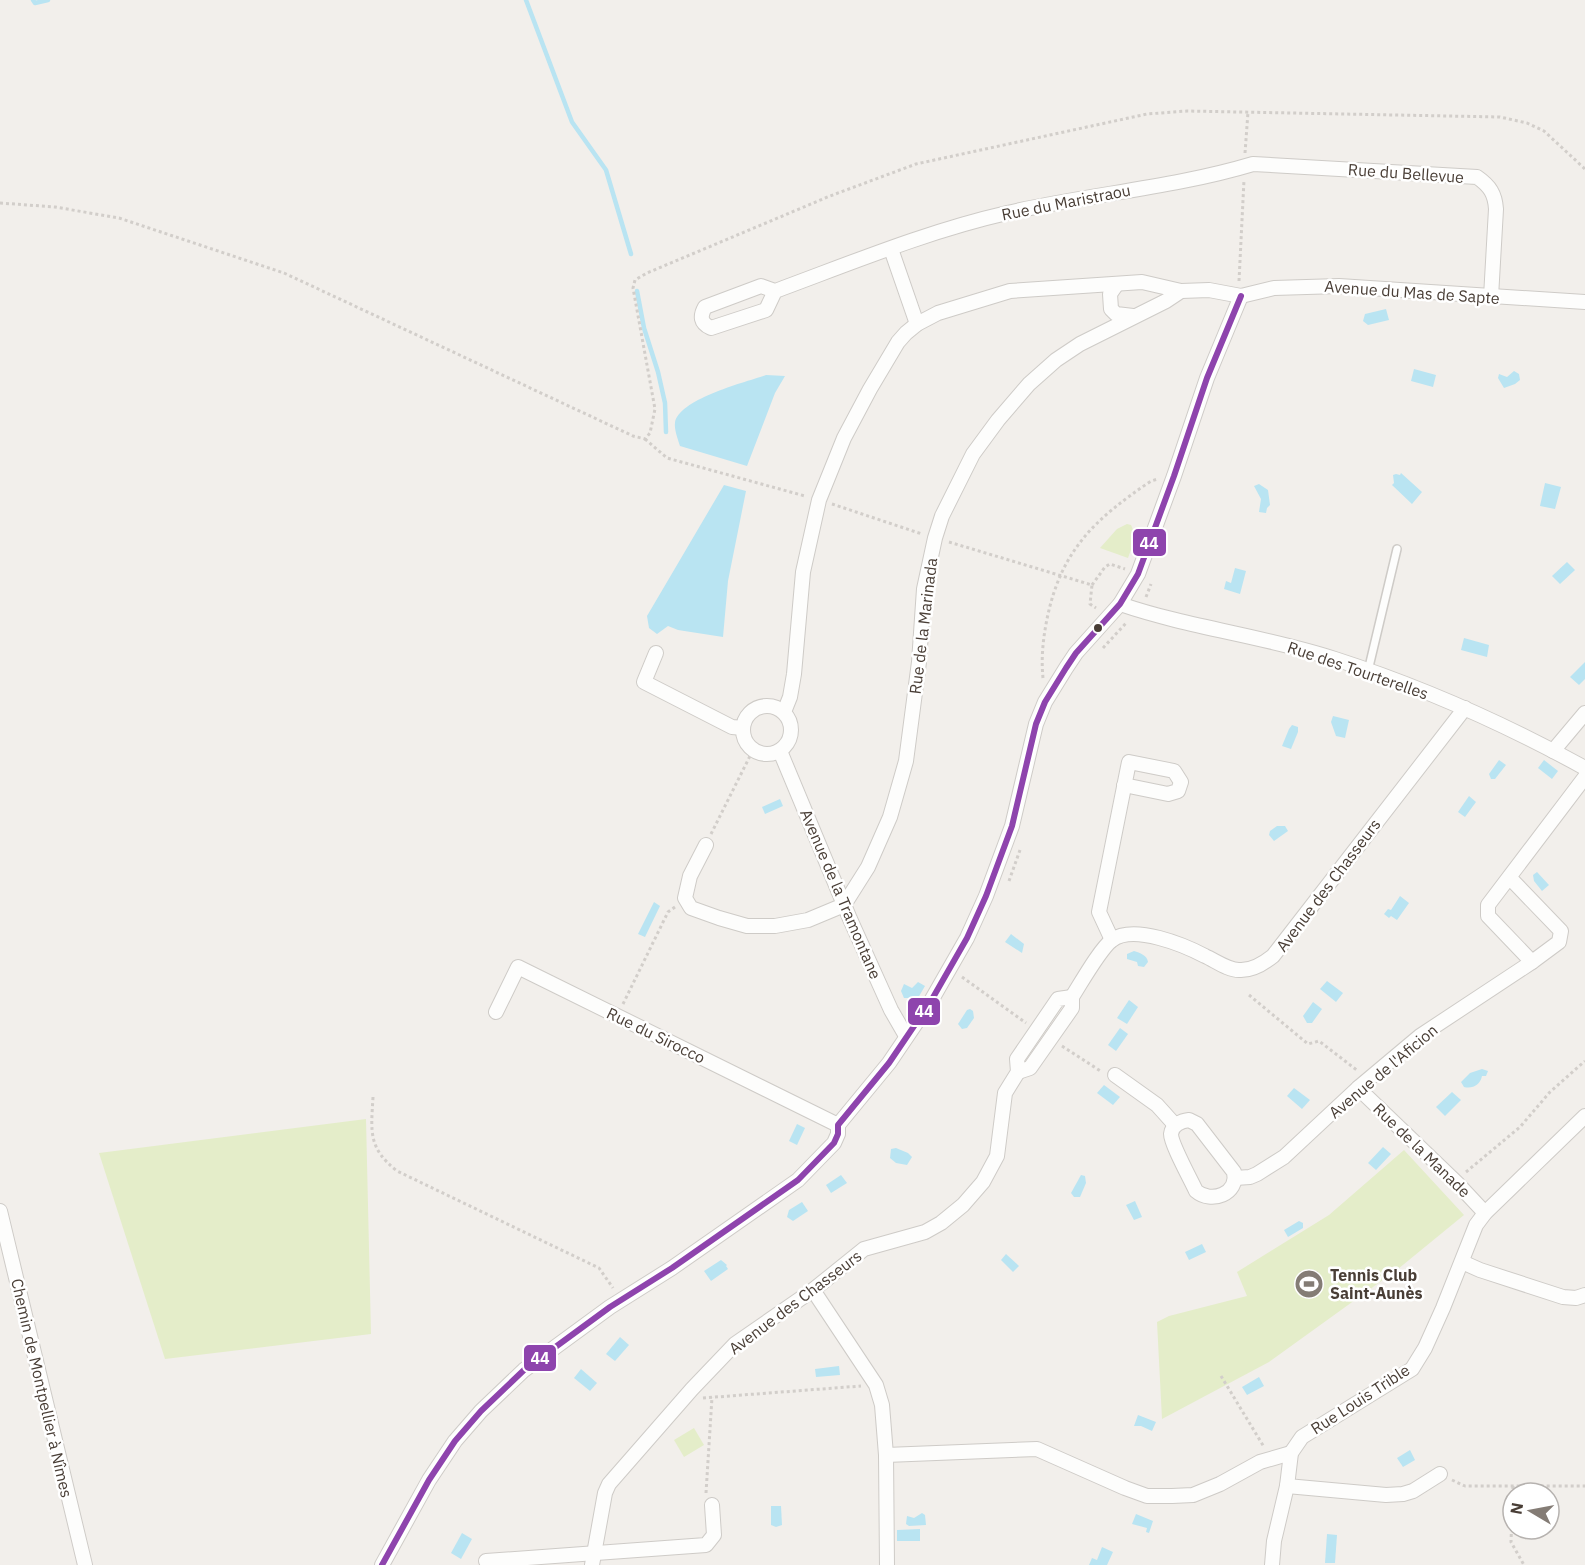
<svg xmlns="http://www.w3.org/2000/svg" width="1585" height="1565" font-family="'IBM Plex Sans',sans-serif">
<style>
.green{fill:#e4edc9}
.water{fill:#b9e4f2}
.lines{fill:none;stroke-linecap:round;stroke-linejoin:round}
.stream{stroke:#b9e4f2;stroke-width:4.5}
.lane-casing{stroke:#cecbc7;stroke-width:10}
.street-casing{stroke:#cecbc7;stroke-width:16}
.path{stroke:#d2ceca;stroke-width:3;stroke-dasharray:3 3;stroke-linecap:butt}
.lane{stroke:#fdfdfc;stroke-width:7}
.street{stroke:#fdfdfc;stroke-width:14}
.bus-1-casing{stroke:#fff;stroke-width:10}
.bus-1{stroke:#8e44ad;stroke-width:6}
.bus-dot{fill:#493e36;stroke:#fff;stroke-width:2}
.labels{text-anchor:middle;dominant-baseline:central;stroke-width:5;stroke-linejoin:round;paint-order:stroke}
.street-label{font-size:16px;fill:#493e36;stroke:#fff}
.poi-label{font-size:16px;font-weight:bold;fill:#493e36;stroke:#fff;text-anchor:start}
.line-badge{stroke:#fff;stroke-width:2}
.badge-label{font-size:16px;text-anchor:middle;font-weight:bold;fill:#fff}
</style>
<rect width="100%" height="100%" fill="#f2efeb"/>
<g class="green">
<path d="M 1127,524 L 1131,525 L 1134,532 L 1133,544 L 1128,558 L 1100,548 L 1117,529 Z"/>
<path d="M 366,1119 L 371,1334 L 165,1359 L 99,1153 Z"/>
<path d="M 1404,1150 L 1464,1215 L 1398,1269 L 1269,1362 L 1162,1419 L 1157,1322 L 1169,1316 L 1247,1296 L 1237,1272 L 1329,1215 Z"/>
<path d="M 694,1428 L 704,1445 L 684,1457 L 674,1440 Z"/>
</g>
<g class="water">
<path d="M 1386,309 L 1389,320 L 1368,325 L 1363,321 L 1365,314 Z"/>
<path d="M 1414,369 L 1436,375 L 1433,387 L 1411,381 Z"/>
<path d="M 1514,371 L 1519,374 L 1520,380 L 1515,384 L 1504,388 L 1498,378 L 1499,374 L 1507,377 Z"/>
<path d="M 766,375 L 785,376 L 775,393 L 747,466 L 680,446 C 678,440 674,429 675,423 C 678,399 746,382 766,375 Z"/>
<path d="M 1401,473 L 1422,492 L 1412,504 L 1392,485 L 1394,483 L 1393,475 L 1396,474 L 1400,475 Z"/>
<path d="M 1545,483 L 1561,487 L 1555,509 L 1540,506 Z"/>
<path d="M 1259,484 L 1268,490 L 1270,505 L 1267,508 L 1266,513 L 1259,512 L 1261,499 L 1254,486 Z"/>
<path d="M 724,485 L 746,491 L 728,581 L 723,637 L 678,630 L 668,626 L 657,634 L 649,628 L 647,616 Z"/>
<path d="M 1567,562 L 1575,570 L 1560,584 L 1552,576 Z"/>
<path d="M 1235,568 L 1246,571 L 1240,594 L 1224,589 L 1226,581 L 1231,583 Z"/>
<path d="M 1464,638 L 1489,645 L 1487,657 L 1461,650 Z"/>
<path d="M 1585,662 L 1585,679 L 1579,685 L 1570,677 Z"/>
<path d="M 1333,716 L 1349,720 L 1345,738 L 1336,736 L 1331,722 Z"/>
<path d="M 1292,725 L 1298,727 L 1298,732 L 1291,749 L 1282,746 L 1289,729 Z"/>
<path d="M 1499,760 L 1506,765 L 1495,779 L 1491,779 L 1489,774 Z"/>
<path d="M 1544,760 L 1558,771 L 1552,779 L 1538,768 Z"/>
<path d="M 1469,796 L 1476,802 L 1465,817 L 1458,812 Z"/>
<path d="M 780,799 L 783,806 L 765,814 L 762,807 Z"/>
<path d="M 1277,826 L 1285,826 L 1288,831 L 1274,841 L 1269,835 L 1270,831 Z"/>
<path d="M 1537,872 L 1549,885 L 1542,891 L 1534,881 L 1533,875 Z"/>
<path d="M 1400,896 L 1409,903 L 1397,920 L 1391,916 L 1389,918 L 1384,914 L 1388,909 L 1391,910 Z"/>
<path d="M 654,902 L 660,906 L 645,937 L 638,934 Z"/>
<path d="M 1011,934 L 1024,944 L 1022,953 L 1005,942 Z"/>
<path d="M 1134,951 C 1140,953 1147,955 1148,962 L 1144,967 L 1138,966 L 1137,962 L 1127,959 L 1127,954 Z"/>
<path d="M 1327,981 L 1343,993 L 1336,1002 L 1320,989 Z"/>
<path d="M 918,982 L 925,986 L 918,998 L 904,998 L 901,991 L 904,984 L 912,988 Z"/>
<path d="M 1129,1000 L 1138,1007 L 1127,1024 L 1117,1018 Z"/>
<path d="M 1313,1002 L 1322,1009 L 1312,1023 L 1307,1023 L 1303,1016 Z"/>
<path d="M 970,1009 L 973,1011 L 974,1018 L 967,1028 L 962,1029 L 958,1024 L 967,1010 Z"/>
<path d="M 1120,1028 L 1128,1034 L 1116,1051 L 1108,1045 Z"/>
<path d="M 1482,1069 L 1488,1071 L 1486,1076 L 1482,1076 C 1480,1085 1473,1089 1464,1087 L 1461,1082 L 1470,1073 Z"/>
<path d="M 1104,1085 L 1120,1097 L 1113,1105 L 1097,1093 Z"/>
<path d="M 1294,1088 L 1310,1100 L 1302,1109 L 1287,1096 Z"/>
<path d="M 1452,1092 L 1461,1100 L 1445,1116 L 1436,1107 Z"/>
<path d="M 797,1124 L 805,1128 L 797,1145 L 789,1141 Z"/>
<path d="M 1383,1147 L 1391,1154 L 1376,1170 L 1368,1163 Z"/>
<path d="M 896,1148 L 908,1153 L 912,1157 L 907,1165 L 896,1163 L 890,1158 L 891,1149 Z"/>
<path d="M 841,1175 L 847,1183 L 831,1193 L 826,1185 Z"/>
<path d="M 1081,1175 L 1085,1176 L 1086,1183 L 1080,1197 L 1074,1197 L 1071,1193 Z"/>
<path d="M 1135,1201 L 1142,1217 L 1134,1220 L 1126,1205 Z"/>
<path d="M 802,1202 L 808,1211 L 793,1221 L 787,1217 L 789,1210 Z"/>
<path d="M 1299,1221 L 1303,1223 L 1303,1228 L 1288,1237 L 1284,1230 Z"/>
<path d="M 1202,1244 L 1206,1252 L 1189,1260 L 1185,1252 Z"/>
<path d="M 1006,1254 L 1019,1266 L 1013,1272 L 1001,1260 Z"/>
<path d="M 721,1260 L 727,1265 L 726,1266 L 728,1269 L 711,1281 L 704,1271 Z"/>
<path d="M 620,1337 L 629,1345 L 615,1361 L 606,1354 Z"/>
<path d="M 839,1366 L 840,1375 L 816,1377 L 815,1369 Z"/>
<path d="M 581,1369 L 597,1383 L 590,1391 L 574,1378 Z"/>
<path d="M 1259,1377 L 1264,1386 L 1247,1395 L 1242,1387 Z"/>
<path d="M 1138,1415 L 1156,1422 L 1152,1431 L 1141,1426 L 1134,1426 Z"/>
<path d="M 1410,1450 L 1415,1460 L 1403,1467 L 1397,1458 Z"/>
<path d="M 771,1506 L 781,1506 L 782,1525 L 776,1527 L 771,1525 Z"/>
<path d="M 922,1513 L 925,1515 L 926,1525 L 909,1526 L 906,1524 L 907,1516 L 914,1518 Z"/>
<path d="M 1136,1514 L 1153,1521 L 1149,1533 L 1146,1532 L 1147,1528 L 1132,1524 Z"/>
<path d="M 920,1529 L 920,1541 L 897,1541 L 897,1530 Z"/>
<path d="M 462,1533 L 472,1539 L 461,1559 L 451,1553 Z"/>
<path d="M 1327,1534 L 1337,1535 L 1335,1563 L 1325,1563 Z"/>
<path d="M 1102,1547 L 1113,1552 L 1107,1565 L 1089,1565 L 1092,1558 L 1097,1560 Z"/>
</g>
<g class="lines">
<g class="stream">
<path d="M 33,0 L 35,3 L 48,0"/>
<path d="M 526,0 L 572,122 L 606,170 L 631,254"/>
<path d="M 637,291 L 644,328 L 658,372 L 665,403 L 666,432"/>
</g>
<g class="lane-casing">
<path id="lane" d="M 1368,671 L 1397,549"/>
</g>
<g class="street-casing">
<g id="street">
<path d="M 891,249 L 917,324"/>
<path d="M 1117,284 L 1110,294 L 1111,309 L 1116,314 L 1133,316"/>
<path d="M 775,291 L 766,310 L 711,328 C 700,323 700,316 705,307 L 761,286 L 775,291 C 851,263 928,231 1007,213 C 1089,194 1173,188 1253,164 L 1477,177 C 1490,186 1495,194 1496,209 L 1491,297"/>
<path d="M 1120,604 C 1190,628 1265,636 1335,659 C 1422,687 1505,724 1585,768"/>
<path d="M 656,653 L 644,682 L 732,727 L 743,728"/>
<circle cx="767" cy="730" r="24"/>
<path d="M 784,712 L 790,697 L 794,674 L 803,572 L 819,500 L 844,438 L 870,389 L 898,342 L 906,333 L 917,324 L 938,313 L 1010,291 L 1142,282 L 1181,291"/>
<path d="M 780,751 L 850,919 L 891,1010 L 906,1036"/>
<path d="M 1553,751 L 1585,713"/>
<path d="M 706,845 L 690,876 L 685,898 L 691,908 L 719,918 L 747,926 L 775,926 L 808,920 L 844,905 L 868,867 L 890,817 L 906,761 L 919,662 L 924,589 L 935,538 L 942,516 L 973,454 L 998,420 L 1029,384 L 1056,360 L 1080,344 L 1166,301 L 1181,291 L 1209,290 L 1241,296 L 1274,288 L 1339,286 L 1585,302"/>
<path d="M 1509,877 L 1561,931 L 1559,942 L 1532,962 L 1488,916 L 1488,905 L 1585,777"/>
<path d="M 1112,940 L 1099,912 L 1129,762 L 1174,771 L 1181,782 L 1178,791 L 1168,794 L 1124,785"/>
<path d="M 496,1012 L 518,967 L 838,1125"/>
<path d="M 1018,1072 L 1030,1068 L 1072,1008 L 1072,997 C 1081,983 1100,949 1112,940 C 1134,924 1184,945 1205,956 C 1216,961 1228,970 1239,970 C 1252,971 1263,964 1273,956 L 1465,708"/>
<path d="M 1115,1075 L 1157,1105 L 1175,1125"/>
<path d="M 1358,1088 L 1457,1183 L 1485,1213"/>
<path d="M 1189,1120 L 1197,1124 L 1234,1172 C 1239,1194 1211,1204 1196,1191 C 1191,1180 1171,1144 1171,1134 C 1172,1125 1181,1121 1189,1120 Z"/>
<path d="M 1235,1178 L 1250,1177 L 1257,1174 L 1284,1157 L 1358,1088 L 1420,1036 L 1532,962"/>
<path d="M 0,1211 L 85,1565"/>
<path d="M 1462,1262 L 1480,1270 L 1563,1297 L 1576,1298 L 1585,1295"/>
<path d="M 813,1290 L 876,1385 L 882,1405 L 886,1455"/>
<path d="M 1287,1486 L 1386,1495 L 1403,1494 L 1413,1491 L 1440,1474"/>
<path d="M 486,1561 L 706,1545 L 714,1535 L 712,1505"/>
<path d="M 382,1565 L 429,1480 L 455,1441 L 481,1411 L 524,1370 L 610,1307 L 672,1268 L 798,1180 L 834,1143 L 838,1134 L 838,1125 L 889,1063 L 931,1001 L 967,938 L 986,896 L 1012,826 L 1036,724 L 1045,702 L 1066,668 L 1076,653 L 1120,604 L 1138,574 L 1174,476 L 1207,378 L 1241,296"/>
<path d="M 592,1565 L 605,1493 L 609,1484 L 692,1389 L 735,1344 L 813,1290 L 864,1249 L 925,1232 L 941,1223 L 963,1205 L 983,1182 L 997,1156 L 1005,1093 L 1018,1072 L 1017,1059 L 1058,999 L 1072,997"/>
<path d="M 887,1565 L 886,1455 L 1037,1449 L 1125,1488 L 1147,1496 L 1172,1496 L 1193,1495 L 1220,1484 L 1260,1462 L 1291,1453"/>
<path d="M 1272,1565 L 1274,1541 L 1287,1486 L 1291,1453 L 1302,1437 L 1412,1369 L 1425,1348 L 1443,1308 L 1476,1225 L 1485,1213 L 1585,1116"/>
</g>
</g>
<g class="path">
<path d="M 1245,153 L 1248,112"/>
<path d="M 0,203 L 55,207 L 119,218 L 284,273 L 633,436 L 645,439 L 650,433 L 655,409 L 633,288 L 635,280 L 647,273 L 830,196 L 916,164 L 1147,114 L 1187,111 L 1500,117 L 1527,123 L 1544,131 L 1585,169"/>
<path d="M 1239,281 L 1244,180"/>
<path d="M 645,439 L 667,458 L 805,496"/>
<path d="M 832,504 L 922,534"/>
<path d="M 949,542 L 1092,585 L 1090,604 L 1096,608"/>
<path d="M 1092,585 L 1105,567 L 1110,564 L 1125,569"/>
<path d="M 1146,597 L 1151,584"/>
<path d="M 1103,648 L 1127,622"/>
<path d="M 1043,678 C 1041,658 1043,639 1047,619 C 1061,550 1095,519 1151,481 L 1158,479"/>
<path d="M 711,834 L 753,750"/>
<path d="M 1009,881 L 1020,850"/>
<path d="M 962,977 L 1026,1023"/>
<path d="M 1249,995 L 1308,1044 L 1319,1041 L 1358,1071"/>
<path d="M 623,1004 L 668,912 L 675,907"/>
<path d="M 1062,1046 L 1102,1072"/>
<path d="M 373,1097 C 371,1132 368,1148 397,1171 L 599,1268 L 613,1288"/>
<path d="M 1466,1172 L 1520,1127 L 1550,1092 L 1585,1061"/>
<path d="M 1221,1376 L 1264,1447"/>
<path d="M 703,1398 L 861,1386"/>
<path d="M 1452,1480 L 1465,1486 L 1585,1486"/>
<path d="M 1513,1486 L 1511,1542 L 1524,1565"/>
<path d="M 706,1493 L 712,1397"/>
</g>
<use href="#lane" class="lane"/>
<use href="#street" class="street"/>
<g class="bus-1-casing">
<path id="bus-1" d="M 382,1565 L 429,1480 L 455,1441 L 481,1411 L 524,1370 L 610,1307 L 672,1268 L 798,1180 L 834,1143 L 838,1134 L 838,1125 L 889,1063 L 931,1001 L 967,938 L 986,896 L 1012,826 L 1036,724 L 1045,702 L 1066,668 L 1076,653 L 1120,604 L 1138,574 L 1174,476 L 1207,378 L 1241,296"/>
</g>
<use href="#bus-1" class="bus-1"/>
</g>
<defs>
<g id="stadium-disc" transform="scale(1.5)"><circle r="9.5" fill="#847c75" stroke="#fff"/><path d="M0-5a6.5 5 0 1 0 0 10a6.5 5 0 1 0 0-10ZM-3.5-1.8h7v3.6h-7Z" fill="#fff"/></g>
</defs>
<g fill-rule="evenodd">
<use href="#stadium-disc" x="1309" y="1284"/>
</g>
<circle class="bus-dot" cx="1098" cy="628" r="5"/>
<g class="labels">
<g class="street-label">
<text transform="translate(1406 173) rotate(4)">Rue du Bellevue</text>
<text transform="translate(1066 202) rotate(-11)">Rue du Maristraou</text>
<text transform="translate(1412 292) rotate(4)">Avenue du Mas de Sapte</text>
<text transform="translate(923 626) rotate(-83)">Rue de la Marinada</text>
<text transform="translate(1358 670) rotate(19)">Rue des Tourterelles</text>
<text transform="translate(1328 885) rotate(-53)">Avenue des Chasseurs</text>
<text transform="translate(841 894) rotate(67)">Avenue de la Tramontane</text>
<text transform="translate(656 1035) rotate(26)">Rue du Sirocco</text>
<text transform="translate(1383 1071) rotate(-40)">Avenue de l'Aficion</text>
<text transform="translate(1422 1150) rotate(44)">Rue de la Manade</text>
<text transform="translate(795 1302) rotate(-37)">Avenue des Chasseurs</text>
<text transform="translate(42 1388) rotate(77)">Chemin de Montpellier à Nîmes</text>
<text transform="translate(1360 1399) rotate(-33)">Rue Louis Trible</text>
</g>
<g class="poi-label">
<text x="1330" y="1275">Tennis Club<tspan x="1330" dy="18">Saint-Aunès</tspan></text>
</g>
</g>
<g class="line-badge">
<rect x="1132" y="528" width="35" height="29" rx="6" fill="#8e44ad"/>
<rect x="907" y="997" width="34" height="29" rx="6" fill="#8e44ad"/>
<rect x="523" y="1344" width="34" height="28" rx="6" fill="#8e44ad"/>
</g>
<g class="badge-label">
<text x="1149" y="549">44</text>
<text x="924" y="1017">44</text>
<text x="540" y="1364">44</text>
</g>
<g transform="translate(1531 1511) rotate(280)"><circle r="28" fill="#ffffff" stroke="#b6b2af" stroke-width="1.5"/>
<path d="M0-4.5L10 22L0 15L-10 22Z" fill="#847c75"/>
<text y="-9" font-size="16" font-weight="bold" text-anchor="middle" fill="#493e36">N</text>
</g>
</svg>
